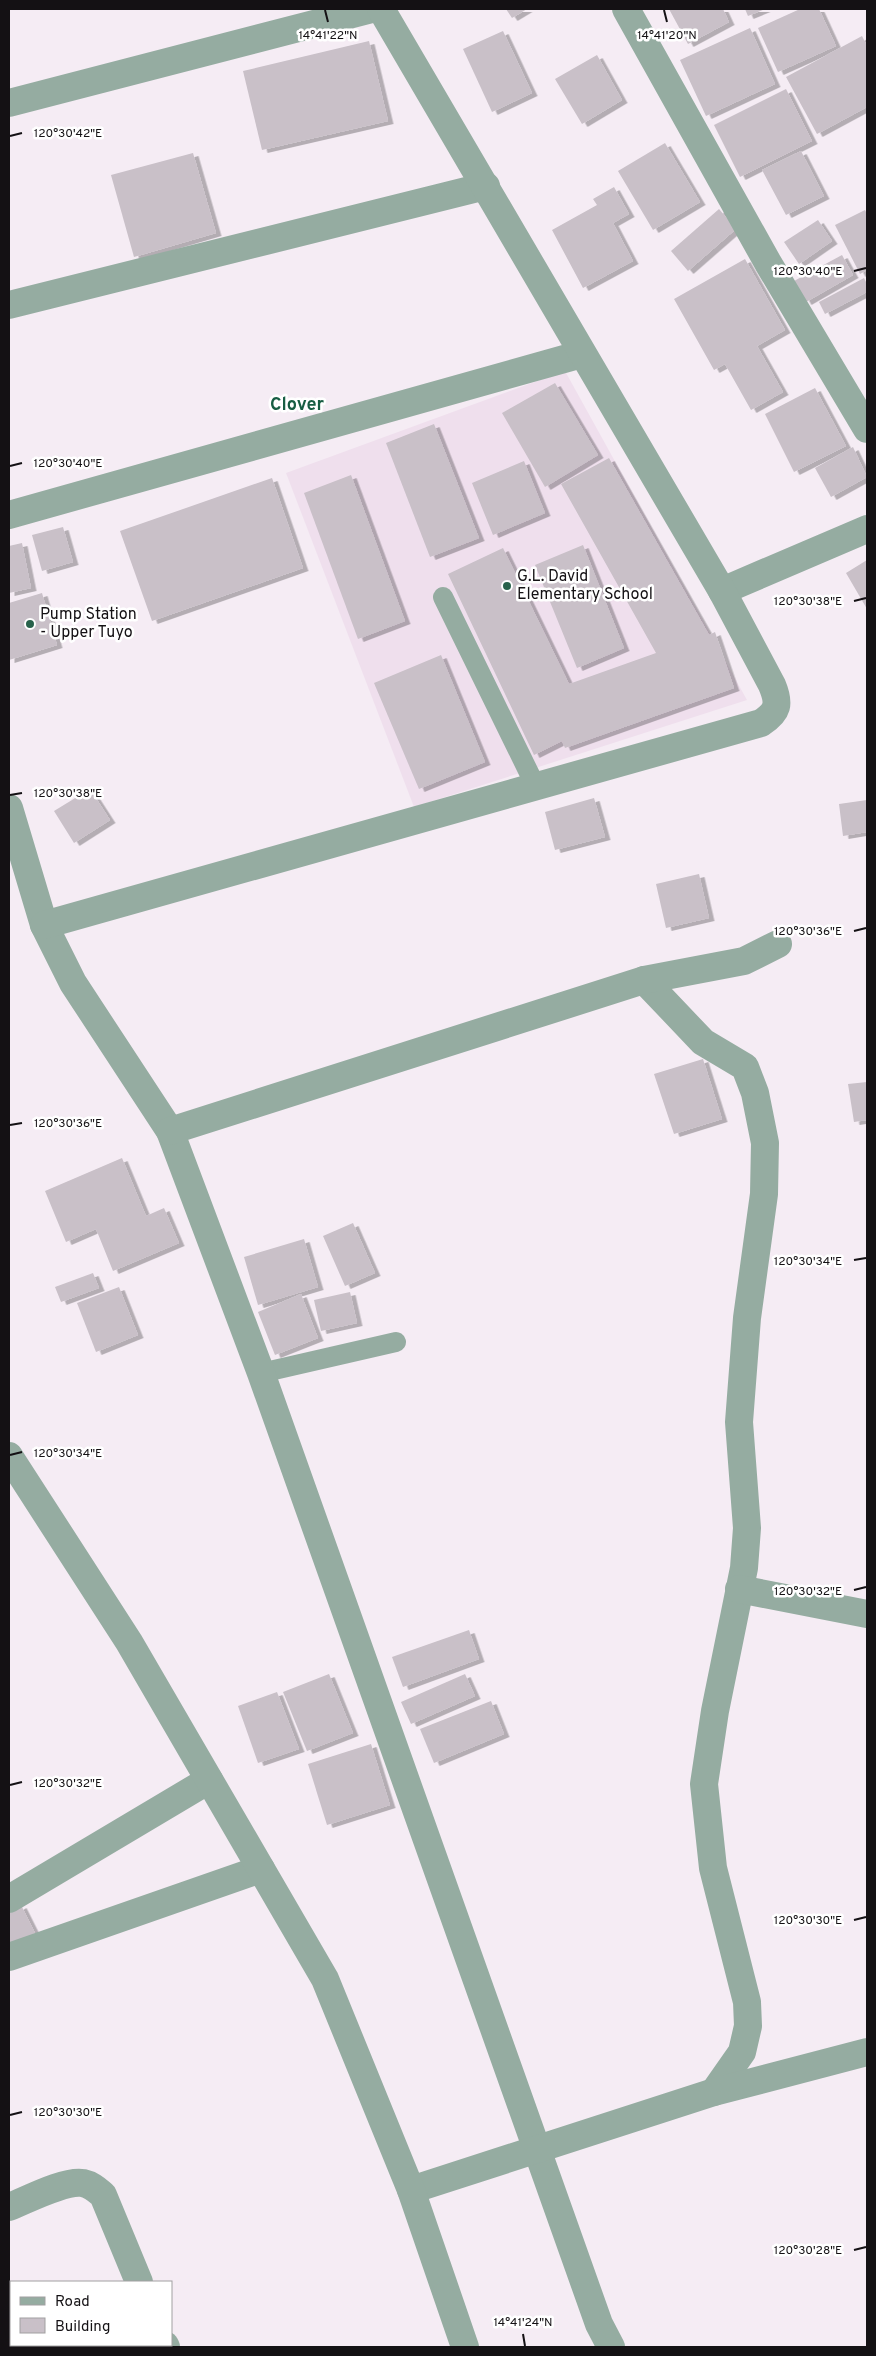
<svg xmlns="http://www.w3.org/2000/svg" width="876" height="2356" font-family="Overpass,sans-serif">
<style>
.built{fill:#efdfed}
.building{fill:#c9c0c8;filter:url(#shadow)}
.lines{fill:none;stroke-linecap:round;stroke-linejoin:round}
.service{stroke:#95aca1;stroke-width:20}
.minor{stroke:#95aca1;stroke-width:28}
.tertiary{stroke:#95aca1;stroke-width:28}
.ticks{fill:none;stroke:#141114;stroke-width:2}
.poi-dot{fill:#28624b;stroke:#fff;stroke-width:2}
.labels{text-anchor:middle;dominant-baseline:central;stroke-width:5;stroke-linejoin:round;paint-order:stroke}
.poi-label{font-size:16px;fill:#141114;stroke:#fff;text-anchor:start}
.neighbourhood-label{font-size:18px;font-weight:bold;fill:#175d43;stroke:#fff}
.ticks-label{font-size:12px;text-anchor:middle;fill:#141114;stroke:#fff;stroke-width:5;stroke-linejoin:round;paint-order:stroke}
</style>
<defs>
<filter id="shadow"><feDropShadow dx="5.5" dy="3" stdDeviation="0" flood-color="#0004"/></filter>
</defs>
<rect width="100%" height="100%" fill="#f5ecf4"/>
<path class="built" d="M 565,371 L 747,700 L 414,807 L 286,473 Z"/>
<g class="building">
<path d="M 506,9 L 527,9 L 512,18 Z"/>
<path d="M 669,9 L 723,9 L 729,22 L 688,44 Z"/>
<path d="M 745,9 L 765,9 L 748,16 Z"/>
<path d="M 800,9 L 819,9 L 836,46 L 778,72 L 758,28 Z"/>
<path d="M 750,28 L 775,84 L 706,116 L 680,60 Z"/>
<path d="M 503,31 L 532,93 L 492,112 L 463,49 Z"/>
<path d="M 862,36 L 867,46 L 867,107 L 817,134 L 786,77 Z"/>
<path d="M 369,41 L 388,121 L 262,150 L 243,71 Z"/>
<path d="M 597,55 L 622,100 L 582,124 L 555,79 Z"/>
<path d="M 786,89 L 812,141 L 740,177 L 714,125 Z"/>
<path d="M 665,143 L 700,202 L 653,230 L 618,171 Z"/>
<path d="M 801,151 L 824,196 L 786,215 L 762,170 Z"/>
<path d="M 193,153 L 216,233 L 134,257 L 111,175 Z"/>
<path d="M 614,187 L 629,214 L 613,223 L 633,261 L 583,288 L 552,230 L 597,205 L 593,199 Z"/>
<path d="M 719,209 L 736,229 L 688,271 L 671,251 Z"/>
<path d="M 865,210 L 867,214 L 867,270 L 860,274 L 835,225 Z"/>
<path d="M 818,220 L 832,241 L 799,264 L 784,242 Z"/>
<path d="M 842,255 L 853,275 L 806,302 L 794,281 Z"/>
<path d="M 745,259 L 785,330 L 757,346 L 783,392 L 751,410 L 725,364 L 714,370 L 674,299 Z"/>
<path d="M 864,278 L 867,284 L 867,292 L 825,314 L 819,302 Z"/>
<path d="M 555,383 L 598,455 L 545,487 L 502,413 Z"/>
<path d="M 815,388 L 846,446 L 794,472 L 765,414 Z"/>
<path d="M 434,424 L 479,538 L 430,557 L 386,443 Z"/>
<path d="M 853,447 L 867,477 L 831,497 L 815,468 Z"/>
<path d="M 609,458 L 709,635 L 715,632 L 734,688 L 565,748 L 562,741 L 534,755 L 448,574 L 503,548 L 569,684 L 656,653 L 561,484 Z"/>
<path d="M 524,461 L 545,513 L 493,535 L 472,483 Z"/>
<path d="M 351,475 L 405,621 L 358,639 L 304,493 Z"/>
<path d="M 272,478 L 303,568 L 152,621 L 120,531 Z"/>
<path d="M 63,527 L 73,562 L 42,571 L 32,535 Z"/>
<path d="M 22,543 L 31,588 L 9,593 L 9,546 Z"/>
<path d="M 583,545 L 624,648 L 577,668 L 535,565 Z"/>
<path d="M 867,560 L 867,609 L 846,573 Z"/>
<path d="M 42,593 L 57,645 L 9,660 L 9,603 Z"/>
<path d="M 441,655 L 485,762 L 419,789 L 374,683 Z"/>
<path d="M 90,789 L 110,820 L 74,843 L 54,811 Z"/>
<path d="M 594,798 L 605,837 L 555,850 L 545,812 Z"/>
<path d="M 867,800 L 867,832 L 843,836 L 839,804 Z"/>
<path d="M 699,874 L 709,918 L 666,928 L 656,884 Z"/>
<path d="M 703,1059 L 722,1119 L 674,1134 L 654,1074 Z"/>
<path d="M 867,1082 L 867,1120 L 854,1122 L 848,1084 Z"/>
<path d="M 122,1158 L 146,1216 L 164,1208 L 179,1243 L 113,1271 L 96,1229 L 66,1242 L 45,1191 Z"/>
<path d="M 353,1223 L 375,1273 L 345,1286 L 323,1236 Z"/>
<path d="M 304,1239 L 318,1287 L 258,1305 L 244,1257 Z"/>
<path d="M 93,1273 L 99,1288 L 61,1302 L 55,1287 Z"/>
<path d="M 119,1287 L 138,1335 L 96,1352 L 77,1303 Z"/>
<path d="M 350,1292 L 357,1323 L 321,1331 L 314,1300 Z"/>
<path d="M 301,1294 L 318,1338 L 275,1355 L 258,1312 Z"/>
<path d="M 469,1630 L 479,1659 L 403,1687 L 392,1657 Z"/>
<path d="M 329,1674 L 353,1733 L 307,1751 L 283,1692 Z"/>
<path d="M 465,1674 L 475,1696 L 411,1724 L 401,1702 Z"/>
<path d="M 277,1692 L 299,1749 L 258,1763 L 238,1706 Z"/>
<path d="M 491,1701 L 504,1734 L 434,1763 L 420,1729 Z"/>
<path d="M 371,1744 L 390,1805 L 327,1825 L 308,1764 Z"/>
<path d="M 21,1905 L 35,1933 L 9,1947 L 9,1912 Z"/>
</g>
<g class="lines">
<g class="service">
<path d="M 443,597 L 536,787"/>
<path d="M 261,1373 L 396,1342"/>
</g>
<g class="minor">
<path d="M 626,9 L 768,263 L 867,429"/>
<path d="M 9,103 L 372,9"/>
<path d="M 9,305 L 486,186"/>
<path d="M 9,515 L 582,354"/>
<path d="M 722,591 L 867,529"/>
<path d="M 9,808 L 44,925 L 73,983 L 170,1131 L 261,1373 L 599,2324 L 611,2347"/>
<path d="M 44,925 L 761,723 C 778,712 780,704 772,685 L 722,591 L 381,9"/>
<path d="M 644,980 L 703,1042 L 745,1067 L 755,1093 L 765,1143 L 764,1194 L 747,1318 L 739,1422 L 747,1528 L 744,1568 L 715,1711 L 704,1784 L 713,1868 L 747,2002 L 748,2026 L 742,2052 L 714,2092"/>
<path d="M 170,1131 L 644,980 L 744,961 L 778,944"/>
<path d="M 739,1589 L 867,1614"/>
<path d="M 9,1899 L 209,1780"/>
<path d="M 9,1957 L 261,1869"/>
<path d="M 411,2190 L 714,2092 L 867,2052"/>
<path d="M 9,2207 C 27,2200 64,2180 83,2183 C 92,2185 97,2190 103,2195 L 139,2282"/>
<path d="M 165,2345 L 166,2347"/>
</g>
<path class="tertiary" d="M 9,1456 L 129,1642 L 325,1979 L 411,2190 L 465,2347"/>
</g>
<path class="ticks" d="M 325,10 L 328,22M 664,10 L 667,22M 10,136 L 22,133M 854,271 L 866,268M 10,466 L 22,463M 854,601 L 866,598M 10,795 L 22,793M 854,931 L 866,928M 10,1125 L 22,1123M 854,1260 L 866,1258M 10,1455 L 22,1452M 854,1590 L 866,1587M 10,1785 L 22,1782M 854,1920 L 866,1917M 10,2115 L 22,2112M 854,2250 L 866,2247M 523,2334 L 525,2346"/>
<g class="poi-dot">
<circle cx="507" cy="586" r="5"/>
<circle cx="30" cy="624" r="5"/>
</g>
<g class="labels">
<g class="poi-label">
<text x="517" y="577">G.L. David<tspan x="517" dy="18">Elementary School</tspan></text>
<text x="40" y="615">Pump Station<tspan x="40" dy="18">- Upper Tuyo</tspan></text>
</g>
<g class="neighbourhood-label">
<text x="297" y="405">Clover</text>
</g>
</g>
<g class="ticks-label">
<text x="328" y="39">14°41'22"N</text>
<text x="667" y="39">14°41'20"N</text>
<text x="68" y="137">120°30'42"E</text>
<text x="808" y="275">120°30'40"E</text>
<text x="68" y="467">120°30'40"E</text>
<text x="808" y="605">120°30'38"E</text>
<text x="68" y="797">120°30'38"E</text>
<text x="808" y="935">120°30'36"E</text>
<text x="68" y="1127">120°30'36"E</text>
<text x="808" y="1265">120°30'34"E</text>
<text x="68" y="1457">120°30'34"E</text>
<text x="808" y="1595">120°30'32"E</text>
<text x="68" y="1787">120°30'32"E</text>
<text x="808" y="1924">120°30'30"E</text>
<text x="68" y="2116">120°30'30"E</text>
<text x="808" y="2254">120°30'28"E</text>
<text x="523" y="2326">14°41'24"N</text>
</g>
<rect width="876" height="2356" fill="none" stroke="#141114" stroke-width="20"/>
<rect x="10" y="2281" width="162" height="65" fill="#ffffff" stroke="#a1a0a1"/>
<rect x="20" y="2297" width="25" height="8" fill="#95aca1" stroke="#a1a0a1"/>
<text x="55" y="2306" font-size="15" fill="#141114">Road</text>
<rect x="20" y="2318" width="25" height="15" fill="#c9c0c8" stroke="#a1a0a1"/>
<text x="55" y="2331" font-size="15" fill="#141114">Building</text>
</svg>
